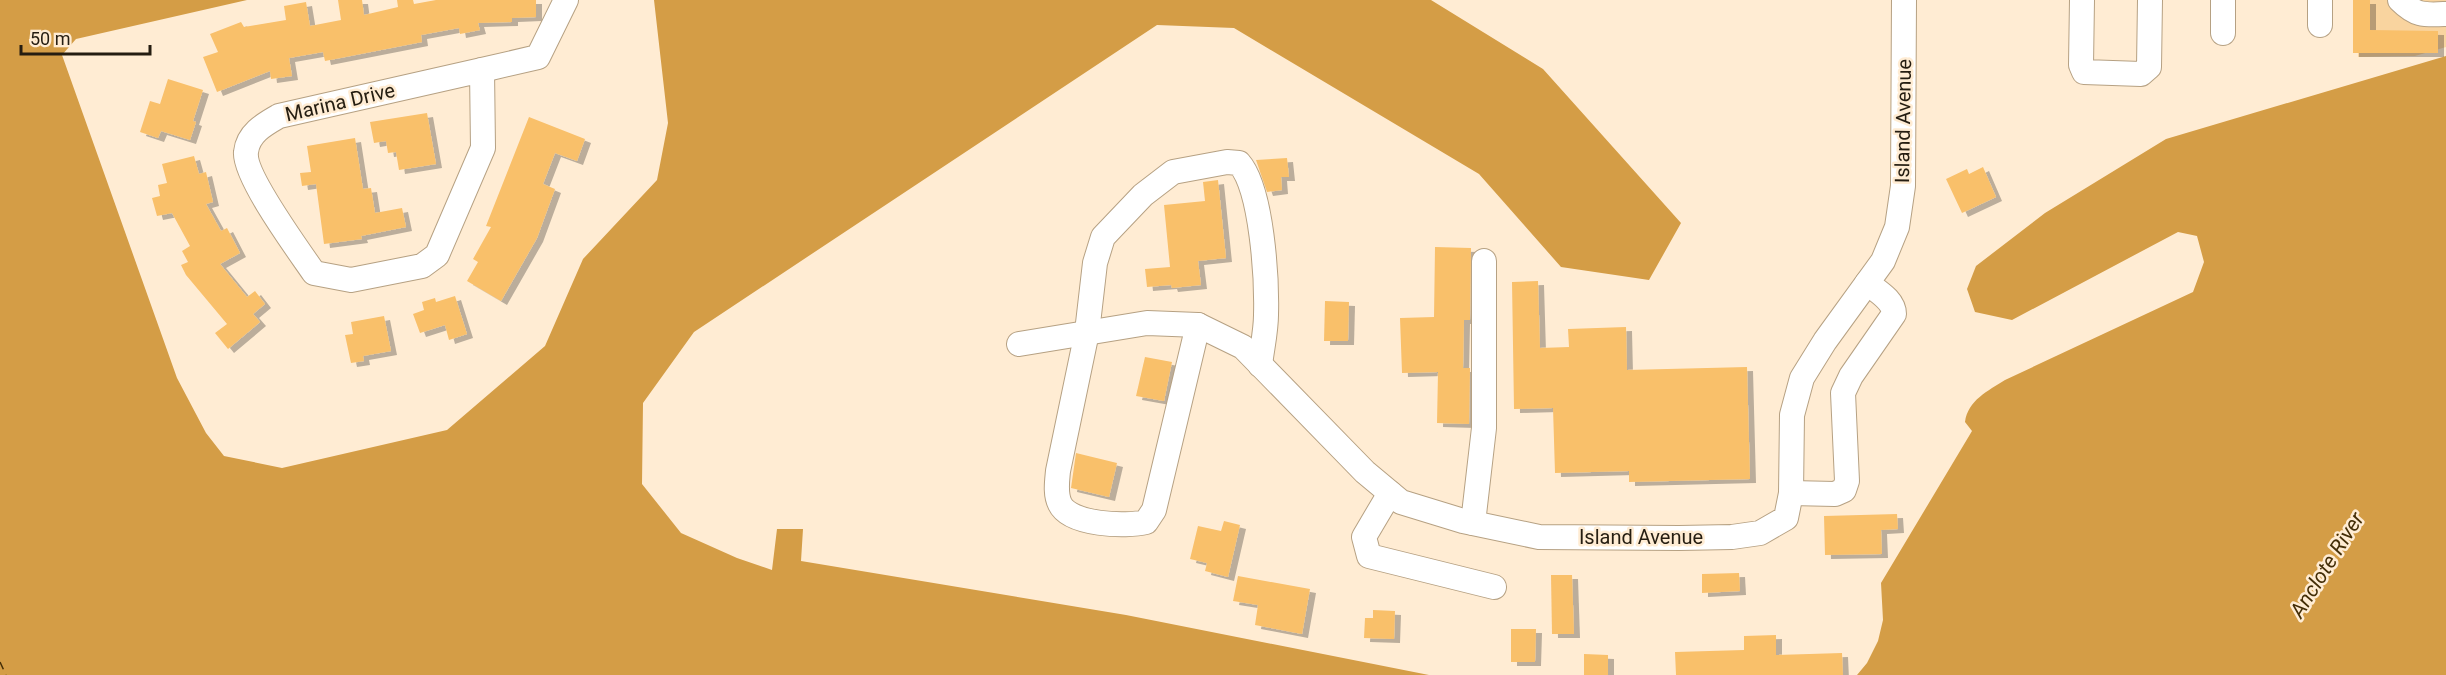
<svg xmlns="http://www.w3.org/2000/svg" width="2446" height="675" font-family="Roboto,sans-serif">
<style>
.green{fill:#f9d49f}
.water{fill:#d49d46}
.lines{fill:none;stroke-linecap:round;stroke-linejoin:round}
.ferry{stroke:#442e07;stroke-width:1.5;stroke-dasharray:8 6;stroke-linecap:butt}
.building{fill:#f9c06b;filter:url(#shadow)}
.minor-casing{stroke:#b6a183;stroke-width:26}
.minor{stroke:#fff;stroke-width:24}
.labels{text-anchor:middle;dominant-baseline:central;stroke-width:5;stroke-linejoin:round;paint-order:stroke}
.street-label{font-size:20px;fill:#251d11;stroke:#ffecd3}
.water-label{font-size:21px;font-style:italic;fill:#442e07;stroke:#ffecd3}
</style>
<defs>
<filter id="shadow"><feDropShadow dx="6" dy="4" stdDeviation="0" flood-color="#0004"/></filter>
</defs>
<rect width="100%" height="100%" fill="#ffecd3"/>
<path class="green" d="M 2357,0 L 2446,0 L 2446,47 L 2415,56 L 2358,57 Z"/>
<g class="water">
<path d="M 0,0 L 247,0 L 76,39 L 62,55 L 177,378 L 206,433 L 224,456 L 282,468 L 447,430 L 545,346 L 583,259 L 657,180 L 668,123 L 654,0 L 1431,0 L 1543,69 L 1681,223 L 1649,280 L 1561,267 L 1479,174 L 1234,28 L 1157,25 L 694,332 L 643,403 L 642,484 L 681,533 L 737,558 L 772,570 L 777,529 L 803,529 L 801,561 L 1126,615 L 1429,675 L 0,675 Z"/>
<path d="M 2446,56 L 2446,675 L 1857,675 L 1867,663 L 1878,641 L 1883,620 L 1881,583 L 1972,431 L 1965,422 C 1968,400 1988,391 2005,380 L 2193,292 L 2204,262 L 2197,236 L 2178,232 L 2012,320 L 1975,312 L 1967,289 L 1976,266 L 2045,213 L 2166,139 Z"/>
</g>
<g class="lines">
<path class="ferry" d="M 0,662 L 6,675"/>
</g>
<g class="building">
<path d="M 338,0 L 362,0 L 364,15 L 398,7 L 397,0 L 413,0 L 414,4 L 436,0 L 536,0 L 536,17 L 512,18 L 512,22 L 478,23 L 480,30 L 460,34 L 459,28 L 421,35 L 422,42 L 325,61 L 323,52 L 289,58 L 292,76 L 271,79 L 270,71 L 217,92 L 203,57 L 218,52 L 210,34 L 241,22 L 244,27 L 286,20 L 284,6 L 306,2 L 310,26 L 341,20 Z"/>
<path d="M 2353,0 L 2370,0 L 2370,30 L 2438,31 L 2438,53 L 2353,53 Z"/>
<path d="M 168,79 L 203,90 L 193,121 L 196,122 L 190,140 L 161,131 L 158,138 L 140,132 L 150,101 L 160,104 Z"/>
<path d="M 427,113 L 436,164 L 399,170 L 396,152 L 388,153 L 386,141 L 374,143 L 370,122 Z"/>
<path d="M 529,117 L 585,139 L 577,161 L 555,153 L 543,184 L 555,189 L 537,238 L 501,301 L 467,281 L 478,262 L 473,259 L 491,227 L 486,226 Z"/>
<path d="M 355,138 L 363,189 L 371,188 L 375,213 L 402,208 L 406,227 L 361,236 L 362,239 L 324,244 L 316,184 L 302,186 L 300,173 L 311,172 L 307,146 Z"/>
<path d="M 194,156 L 199,174 L 206,172 L 213,202 L 206,204 L 221,231 L 227,228 L 240,253 L 220,264 L 247,297 L 255,291 L 265,304 L 253,314 L 260,322 L 228,349 L 215,333 L 227,324 L 186,275 L 181,265 L 188,262 L 182,251 L 190,246 L 172,213 L 157,216 L 152,198 L 160,196 L 158,185 L 167,183 L 162,164 Z"/>
<path d="M 1287,158 L 1289,177 L 1281,177 L 1282,190 L 1267,192 L 1256,160 Z"/>
<path d="M 1983,167 L 1996,197 L 1962,213 L 1946,179 L 1967,169 L 1969,174 Z"/>
<path d="M 1218,180 L 1226,258 L 1198,261 L 1201,285 L 1172,288 L 1171,285 L 1147,287 L 1145,269 L 1170,267 L 1164,205 L 1205,201 L 1203,182 Z"/>
<path d="M 1435,247 L 1471,248 L 1470,320 L 1464,320 L 1463,368 L 1470,368 L 1469,424 L 1437,423 L 1438,372 L 1402,373 L 1400,318 L 1434,317 Z"/>
<path d="M 1538,281 L 1540,348 L 1569,347 L 1568,329 L 1626,327 L 1627,370 L 1747,367 L 1750,479 L 1629,482 L 1629,471 L 1555,473 L 1553,408 L 1514,409 L 1512,282 Z"/>
<path d="M 455,296 L 467,334 L 449,340 L 445,325 L 420,333 L 413,314 L 424,310 L 422,302 L 435,298 L 436,302 Z"/>
<path d="M 1325,301 L 1349,302 L 1348,341 L 1324,341 Z"/>
<path d="M 384,316 L 391,351 L 363,356 L 364,361 L 351,363 L 345,335 L 353,334 L 351,322 Z"/>
<path d="M 1145,357 L 1172,362 L 1164,401 L 1136,396 Z"/>
<path d="M 1076,453 L 1117,463 L 1109,497 L 1071,488 Z"/>
<path d="M 1897,514 L 1898,529 L 1881,530 L 1882,554 L 1825,555 L 1824,516 Z"/>
<path d="M 1224,521 L 1240,525 L 1228,577 L 1205,571 L 1207,563 L 1190,559 L 1198,526 L 1221,531 Z"/>
<path d="M 1739,573 L 1740,591 L 1702,593 L 1702,574 Z"/>
<path d="M 1551,575 L 1572,575 L 1574,634 L 1552,634 Z"/>
<path d="M 1238,576 L 1310,589 L 1302,634 L 1255,625 L 1258,605 L 1233,601 Z"/>
<path d="M 1373,610 L 1395,611 L 1394,639 L 1364,638 L 1365,618 L 1373,618 Z"/>
<path d="M 1511,629 L 1536,629 L 1535,662 L 1511,662 Z"/>
<path d="M 1776,635 L 1776,655 L 1842,653 L 1843,675 L 1676,675 L 1675,652 L 1744,650 L 1744,636 Z"/>
<path d="M 1584,654 L 1608,655 L 1608,675 L 1584,675 Z"/>
</g>
<g class="lines">
<g class="minor-casing">
<g id="minor">
<path d="M 2082,0 L 2081,65 L 2084,72 L 2141,74 L 2149,67 L 2150,0"/>
<path d="M 2223,0 L 2223,33"/>
<path d="M 2320,0 L 2320,25"/>
<path d="M 2400,0 C 2416,16 2424,15 2446,14"/>
<path d="M 482,70 L 483,148 L 437,255 L 422,266 L 351,280 L 314,273 C 299,251 243,175 246,152 C 248,133 265,124 279,116 Z"/>
<path d="M 482,70 L 538,57 L 566,0"/>
<path d="M 1198,325 L 1154,510 L 1146,522 C 1126,527 1070,525 1060,504 C 1055,494 1057,482 1058,471 L 1087,332 L 1095,263 L 1103,237 L 1143,195 L 1173,172 L 1227,162 L 1239,163 C 1262,189 1267,279 1266,315 C 1266,331 1262,348 1260,365"/>
<path d="M 1019,344 L 1147,323 L 1198,325 L 1243,347 L 1365,472 L 1401,502 L 1463,521 L 1539,537 L 1679,538 L 1732,537 L 1760,533 L 1786,518 L 1791,493 L 1792,415 L 1802,378 L 1825,341 L 1883,261 L 1897,227 L 1903,186 L 1904,0"/>
<path d="M 1390,493 L 1364,537 L 1369,556 L 1494,587"/>
<path d="M 1791,493 L 1835,494 L 1844,490 L 1847,481 L 1843,393 L 1851,376 L 1894,314 C 1894,300 1877,291 1867,283"/>
<path d="M 1473,523 L 1484,428 L 1484,261"/>
</g>
</g>
<use href="#minor" class="minor"/>
</g>
<g class="labels">
<g class="street-label">
<text transform="translate(340 102) rotate(-13)">Marina Drive</text>
<text transform="translate(1903 121) rotate(-89)">Island Avenue</text>
<text x="1641" y="537">Island Avenue</text>
</g>
<g class="water-label">
<text transform="translate(2327 565) rotate(-58)">Anclote River</text>
</g>
</g>
<path d="M21 45v9h129v-9" fill="none" stroke="#251d11" stroke-width="3"/>
<text x="30" y="45" font-size="18" fill="#251d11" stroke="#ffecd3" stroke-width="4.5" paint-order="stroke">50 m</text>
</svg>
